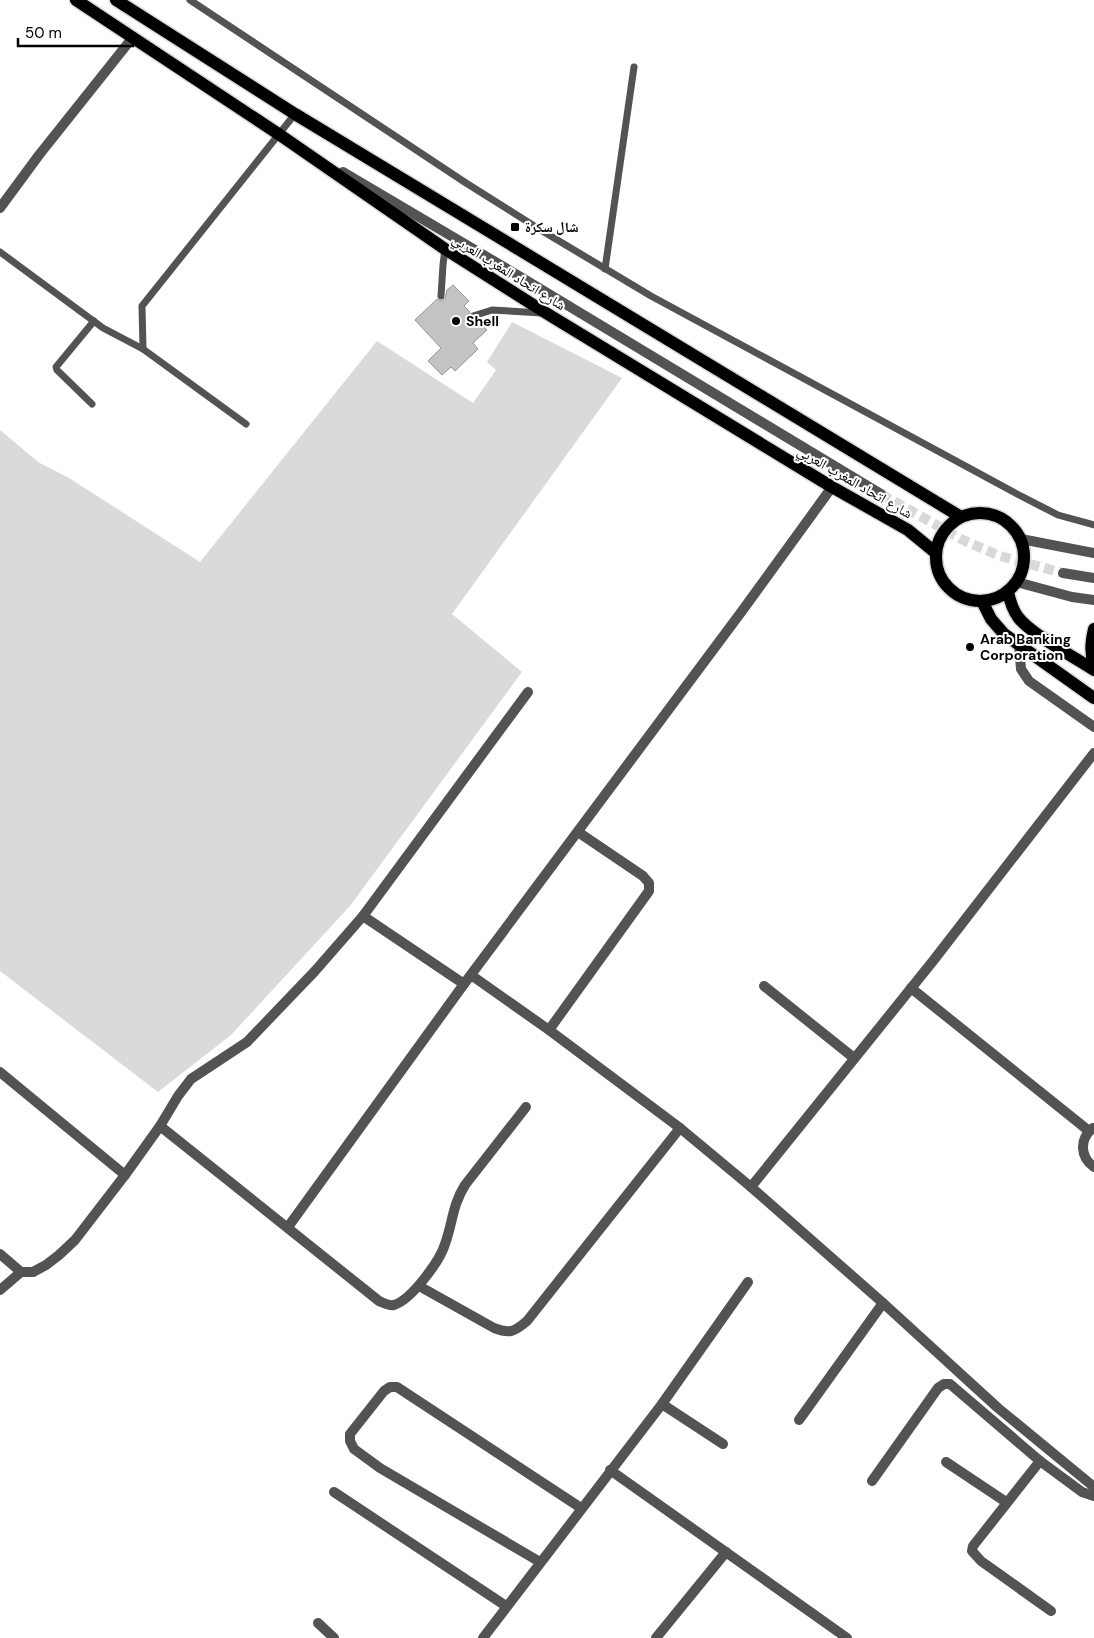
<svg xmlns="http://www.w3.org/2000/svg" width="1094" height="1638" font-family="'DM Sans','Noto Naskh Arabic',sans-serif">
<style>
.green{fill:#dadada}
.building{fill:#c3c3c3;stroke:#979797}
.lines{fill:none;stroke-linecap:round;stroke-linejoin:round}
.tertiary-tunnel{stroke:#d9d9d9;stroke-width:10;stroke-dasharray:10 5;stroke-linecap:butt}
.primary-casing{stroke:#dbdbdb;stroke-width:15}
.service{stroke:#535353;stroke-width:7}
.minor{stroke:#535353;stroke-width:10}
.tertiary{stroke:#535353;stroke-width:10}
.primary{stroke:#000;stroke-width:12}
.poi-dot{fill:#000;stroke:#fff;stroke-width:2}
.labels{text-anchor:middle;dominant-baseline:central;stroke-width:4;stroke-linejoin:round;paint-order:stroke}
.poi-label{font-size:14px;font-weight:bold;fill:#000;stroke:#fff;text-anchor:start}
.street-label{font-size:14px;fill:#000;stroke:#fff}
</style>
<rect width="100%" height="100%" fill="#fff"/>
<path class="green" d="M 512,322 L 622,378 L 452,614 L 522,672 L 350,906 L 231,1035 L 158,1092 L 0,971 L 0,430 L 38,462 L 69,478 L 200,562 L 377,341 L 473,403 L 496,370 L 487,362 Z"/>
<path class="building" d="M 453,285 L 469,301 L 464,306 L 470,312 L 468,315 L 469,320 L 472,321 L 477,320 L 487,330 L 473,343 L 478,349 L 455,371 L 451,367 L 442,375 L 428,361 L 441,348 L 415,320 L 437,299 L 441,301 L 445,299 L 447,290 Z"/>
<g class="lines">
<path class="tertiary-tunnel" d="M 881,494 L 963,540 L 1000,556 L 1063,573"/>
<g class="primary-casing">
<g id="primary">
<path d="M 76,0 L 280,135 L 445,249 L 546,313 L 832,487 L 908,530 L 936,553"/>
<path d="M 116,0 L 295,114 L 961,517"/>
<circle cx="980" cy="557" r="44"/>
<path d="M 1008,592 C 1010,601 1012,609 1018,617 C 1029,633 1076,658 1094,670"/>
<path d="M 982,601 L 991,619 L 1004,634 L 1094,698"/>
<path d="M 1094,629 C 1091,642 1090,652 1094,665"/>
</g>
</g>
<g class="service">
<path d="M 190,0 L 466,183 L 539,229 L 651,296 L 1019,495 L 1058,515 L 1094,525"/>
<path d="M 0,252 L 103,328 L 143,349"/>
<path d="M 605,269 L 634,67"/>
<path d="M 441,296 L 443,265 L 445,249"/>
<path d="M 473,316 L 492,310 L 542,313"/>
<path d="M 92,404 L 57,370 L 56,367 L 94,321"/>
<path d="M 246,424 L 143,349 L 142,306 L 295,114"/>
</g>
<g class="minor">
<path d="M 0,208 L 39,155 L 133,37"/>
<path d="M 1019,645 L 1021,669 L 1029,681 L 1094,727"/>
<path d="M 363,916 L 464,984"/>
<path d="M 471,975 L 549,1030 L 680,1128 L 751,1187 L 883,1303 L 998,1408 L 1094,1487"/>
<path d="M 764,986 L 854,1058"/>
<path d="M 911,988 L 1089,1131"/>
<path d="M 549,1030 L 649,891 L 649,883 L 643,876 L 578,832"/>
<path d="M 0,1072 L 125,1175"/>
<path d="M 160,1126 L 379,1301 C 384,1303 388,1306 394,1305 C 411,1300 440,1261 445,1244 C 453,1222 452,1206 465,1185 L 526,1107"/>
<path d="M 1093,1128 C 1079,1139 1080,1157 1094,1167"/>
<path d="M 751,1187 L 933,961 L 1094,753"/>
<path d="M 288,1227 L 464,984 L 742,611 L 832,487"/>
<path d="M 0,1254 L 21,1272"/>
<path d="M 419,1286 L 494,1328 C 510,1334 514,1332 527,1321 L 680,1128"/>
<path d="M 0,1290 L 21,1272 L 33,1272 L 46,1265 L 59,1255 L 75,1240 L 125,1175 L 160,1126 L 178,1096 L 191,1079 L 247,1042 L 315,971 L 363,916 L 528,692"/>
<path d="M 662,1404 L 723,1444"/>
<path d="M 799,1420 L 883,1303"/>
<path d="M 1040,1461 L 973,1546 L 972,1551 L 981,1561 L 1051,1611"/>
<path d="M 946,1462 L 1006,1502"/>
<path d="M 610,1470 L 847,1638"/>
<path d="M 872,1481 L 938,1388 L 944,1384 L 950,1384 L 1040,1461 L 1082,1492 L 1094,1496"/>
<path d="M 334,1492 L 506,1606"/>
<path d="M 540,1562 L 380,1468 L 354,1449 L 350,1441 L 350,1434 L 384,1391 L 390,1387 L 397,1387 L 581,1508"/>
<path d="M 318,1623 L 334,1638"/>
<path d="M 483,1638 L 662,1404 L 748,1282"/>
<path d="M 656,1638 L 726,1552"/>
</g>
<g class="tertiary">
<path d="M 343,172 L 519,276 L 881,494"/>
<path d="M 1021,539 L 1094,553"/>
<path d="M 1063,573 L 1094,578"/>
<path d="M 1017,582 L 1072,597 L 1094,600"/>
</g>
<use href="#primary" class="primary"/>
</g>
<g class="poi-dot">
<rect x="510" y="222" width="10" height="10" rx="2.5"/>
<circle cx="456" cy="321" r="5"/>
<circle cx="970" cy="647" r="5"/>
</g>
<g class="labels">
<g class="poi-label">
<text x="525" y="227">شال سكرة</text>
<text x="466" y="321">Shell</text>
<text x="980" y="639">Arab Banking<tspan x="980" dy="16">Corporation</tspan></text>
</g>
<g class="street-label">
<text transform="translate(509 272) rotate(32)">شارع اتحاد المغرب العربي</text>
<text transform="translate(855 482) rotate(30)">شارع اتحاد المغرب العربي</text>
</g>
</g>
<path d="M18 38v8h115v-8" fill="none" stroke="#000000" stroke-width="2.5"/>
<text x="25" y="38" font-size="15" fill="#000000" stroke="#ffffff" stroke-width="4" paint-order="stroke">50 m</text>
</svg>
